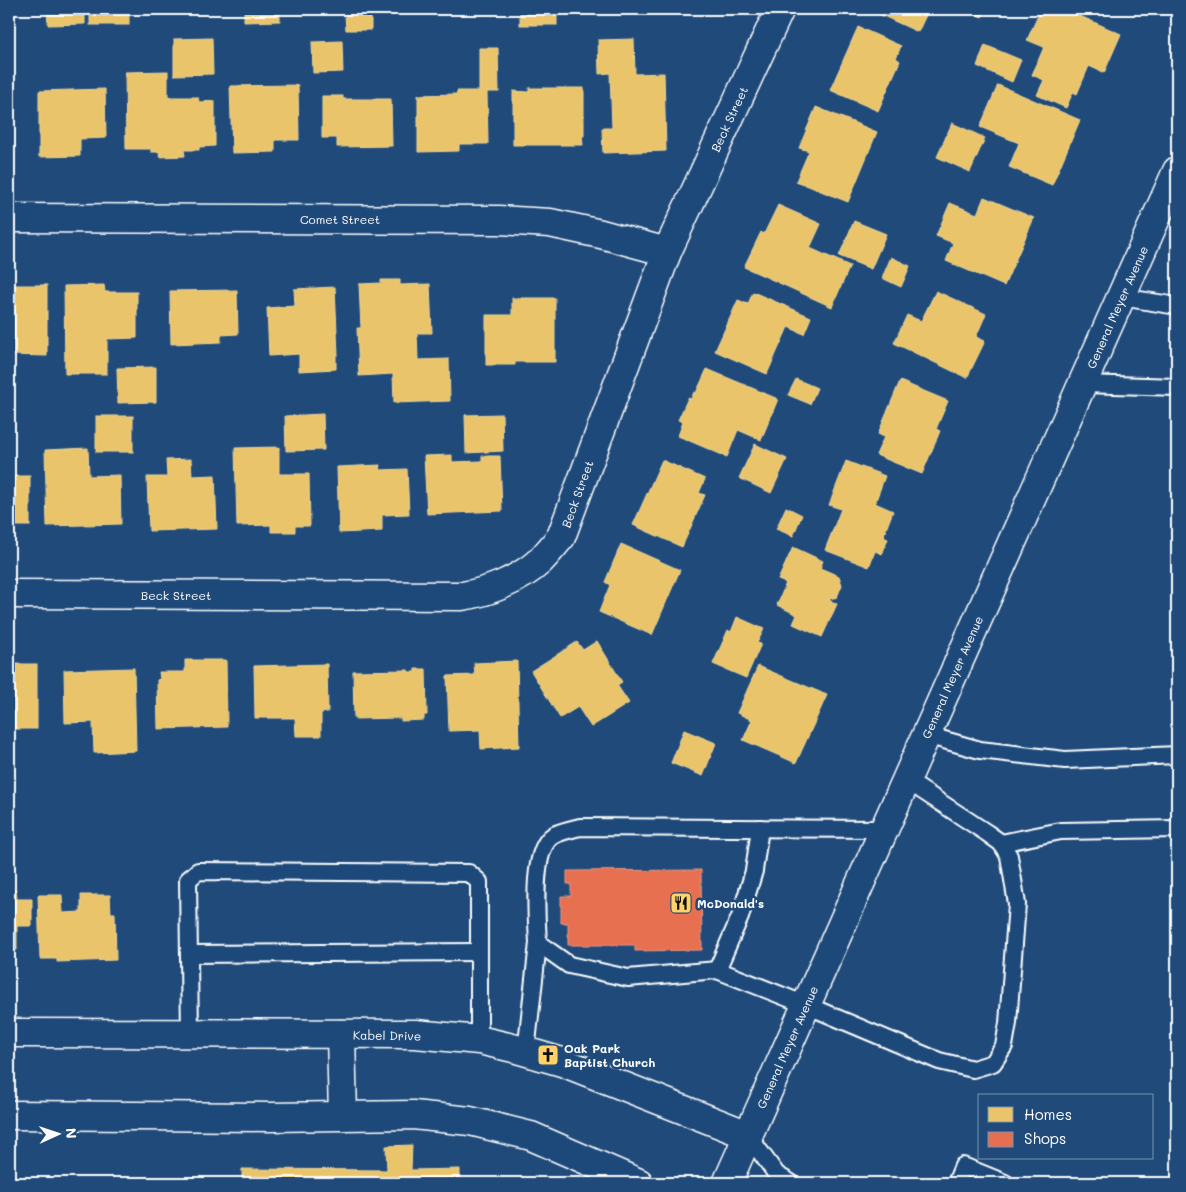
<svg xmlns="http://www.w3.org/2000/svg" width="1186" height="1192" font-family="Mali,sans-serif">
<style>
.homes{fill:#e9c46a;stroke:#f0d697}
.shops{fill:#e76f51;stroke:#ee9a85}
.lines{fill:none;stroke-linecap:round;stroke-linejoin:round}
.lane-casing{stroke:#fff;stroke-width:20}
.street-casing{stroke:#fff;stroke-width:31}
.secondary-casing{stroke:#fff;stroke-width:31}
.lane{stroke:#1f4a7a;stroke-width:16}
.street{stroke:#1f4a7a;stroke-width:28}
.secondary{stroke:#1f4a7a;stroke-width:28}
.labels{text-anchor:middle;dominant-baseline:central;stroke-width:5;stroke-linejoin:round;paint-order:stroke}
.street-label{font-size:12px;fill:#fff;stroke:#1f4a7a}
.poi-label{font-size:12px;font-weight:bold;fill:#fff;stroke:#1f4a7a;text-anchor:start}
</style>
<rect width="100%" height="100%" fill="#1f4a7a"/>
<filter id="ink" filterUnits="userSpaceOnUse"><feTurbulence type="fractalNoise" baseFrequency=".02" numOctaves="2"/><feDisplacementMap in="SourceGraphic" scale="10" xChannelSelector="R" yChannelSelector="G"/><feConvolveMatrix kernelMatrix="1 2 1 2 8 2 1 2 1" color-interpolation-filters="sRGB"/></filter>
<g filter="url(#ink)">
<g class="homes">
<path d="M 47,9 L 85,9 L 85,24 L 48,25 Z"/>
<rect x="90" y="9" width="39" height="16"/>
<path d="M 244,9 L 280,9 L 280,21 L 244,22 Z"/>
<rect x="520" y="9" width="37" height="16"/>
<path d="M 868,9 L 929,9 L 918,32 Z"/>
<path d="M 964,9 L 986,9 L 982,17 Z"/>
<path d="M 1041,9 L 1050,9 L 1058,12 L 1059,9 L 1064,9 L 1121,34 L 1104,73 L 1089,66 L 1077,94 L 1073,92 L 1066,108 L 1037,95 L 1044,80 L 1032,75 L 1044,47 L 1027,40 Z"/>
<path d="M 345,15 L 371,15 L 371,30 L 346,30 Z"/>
<path d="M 858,27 L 901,46 L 896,58 L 900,61 L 878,111 L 830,90 Z"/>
<path d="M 212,38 L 213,74 L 174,75 L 174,39 Z"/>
<path d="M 634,39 L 635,74 L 664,73 L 666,151 L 603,153 L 602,128 L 612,128 L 610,73 L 599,74 L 598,40 Z"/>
<path d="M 342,41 L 343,72 L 313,73 L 312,42 Z"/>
<path d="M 985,45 L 1021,60 L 1012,82 L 977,66 Z"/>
<path d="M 479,48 L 498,48 L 499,92 L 487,92 L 488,144 L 459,144 L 459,151 L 418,152 L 418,95 L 457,94 L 457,91 L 479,91 Z"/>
<path d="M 168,71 L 168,97 L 198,97 L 199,102 L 215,101 L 215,146 L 199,147 L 199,150 L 184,150 L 185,156 L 159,157 L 160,152 L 151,152 L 151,149 L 126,149 L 125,72 Z"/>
<path d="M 298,85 L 299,140 L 275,140 L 275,152 L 232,153 L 230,86 Z"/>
<path d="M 998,85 L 1080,120 L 1052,185 L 1009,167 L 1019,143 L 980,127 Z"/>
<path d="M 529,88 L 584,88 L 584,136 L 582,136 L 583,145 L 513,145 L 513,91 L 529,92 Z"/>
<path d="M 105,89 L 106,138 L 80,139 L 80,156 L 39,157 L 39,91 Z"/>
<path d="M 9,92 L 13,92 L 14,148 L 9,148 Z"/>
<path d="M 322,96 L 343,96 L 343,99 L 391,99 L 392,146 L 337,147 L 337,138 L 322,138 Z"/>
<path d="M 816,107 L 877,132 L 848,202 L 796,181 L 809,151 L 799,148 Z"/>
<path d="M 952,123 L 985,138 L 970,172 L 937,157 Z"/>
<path d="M 984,197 L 1034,218 L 1004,286 L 946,261 L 953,243 L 936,236 L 950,203 L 977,214 Z"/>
<path d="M 778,205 L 821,224 L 810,248 L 850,266 L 832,307 L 744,267 L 761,232 L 764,234 Z"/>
<path d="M 854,221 L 886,234 L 871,269 L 839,256 Z"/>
<path d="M 891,257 L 910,266 L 901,287 L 882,278 Z"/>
<path d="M 381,280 L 400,280 L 400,285 L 430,284 L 432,333 L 417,333 L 418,360 L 449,359 L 450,401 L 394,403 L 393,374 L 359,376 L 357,328 L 361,328 L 359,284 L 381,283 Z"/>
<path d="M 9,285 L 47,285 L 47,356 L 9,355 Z"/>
<path d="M 104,285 L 105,292 L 137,292 L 137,338 L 107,339 L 107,374 L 65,374 L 64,286 Z"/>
<path d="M 335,287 L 338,355 L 336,355 L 336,369 L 299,371 L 299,354 L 269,356 L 267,308 L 295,306 L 294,289 Z"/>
<path d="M 237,290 L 238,334 L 221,335 L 221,342 L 171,344 L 170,291 Z"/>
<path d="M 936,291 L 986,314 L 976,337 L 985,341 L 967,378 L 894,343 L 907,315 L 921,321 Z"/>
<path d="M 753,292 L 811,317 L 804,334 L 788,327 L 767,374 L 715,351 L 738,300 L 748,304 Z"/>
<path d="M 512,298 L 555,298 L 555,362 L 515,362 L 515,365 L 486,365 L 486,315 L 512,315 Z"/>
<path d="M 156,367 L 156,402 L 118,403 L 117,368 Z"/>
<path d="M 707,369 L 778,399 L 761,440 L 738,430 L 727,457 L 678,436 L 683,422 L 678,420 L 688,398 L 691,399 L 694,392 L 696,393 Z"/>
<path d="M 796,379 L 817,388 L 810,404 L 788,395 Z"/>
<path d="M 900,381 L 948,401 L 936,429 L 940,431 L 922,474 L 876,455 L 884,437 L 878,434 Z"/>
<path d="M 323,414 L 324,450 L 286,451 L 285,416 Z"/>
<path d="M 502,414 L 503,451 L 466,453 L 465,415 Z"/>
<rect x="96" y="416" width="37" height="36"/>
<path d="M 755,444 L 787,459 L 771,493 L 739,478 Z"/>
<path d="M 279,447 L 279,474 L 309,474 L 310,526 L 295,526 L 295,532 L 271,532 L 271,525 L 237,526 L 235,448 Z"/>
<path d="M 88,448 L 89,476 L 120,475 L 121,524 L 47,526 L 45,450 Z"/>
<path d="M 452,455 L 452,462 L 482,461 L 482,456 L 500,456 L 502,511 L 427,514 L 424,456 Z"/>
<path d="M 191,459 L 192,476 L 215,475 L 217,529 L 149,531 L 147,477 L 167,477 L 166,460 Z"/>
<path d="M 662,460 L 705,479 L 699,493 L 705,495 L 682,547 L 633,525 Z"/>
<path d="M 846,461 L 885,476 L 875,503 L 893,511 L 883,537 L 888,539 L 882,554 L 875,551 L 869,567 L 825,550 L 841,509 L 829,505 Z"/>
<path d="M 380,465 L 380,470 L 407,469 L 409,514 L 382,515 L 382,531 L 339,533 L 337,467 Z"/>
<rect x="9" y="476" width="21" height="50"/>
<path d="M 786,507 L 802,515 L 793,536 L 776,529 Z"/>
<path d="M 621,544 L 680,570 L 652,635 L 599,612 L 610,585 L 605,582 Z"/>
<path d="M 793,547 L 823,561 L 820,568 L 839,576 L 842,585 L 837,597 L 830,599 L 829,600 L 837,604 L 822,637 L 793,624 L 797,615 L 777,605 L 786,583 L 778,580 Z"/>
<path d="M 737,617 L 764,629 L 757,643 L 761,644 L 746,678 L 713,664 L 728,630 L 731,632 Z"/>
<path d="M 597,641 L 622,682 L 617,685 L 629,703 L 591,727 L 578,707 L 560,718 L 531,671 L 577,642 L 583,650 Z"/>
<path d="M 185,660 L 226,660 L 227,727 L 158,729 L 157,680 L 160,679 L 159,672 L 185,672 Z"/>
<path d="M 517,661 L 519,747 L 481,749 L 480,730 L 449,731 L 447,676 L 475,675 L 474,663 Z"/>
<rect x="9" y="664" width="28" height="65"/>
<path d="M 327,664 L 328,712 L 321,713 L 321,736 L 296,736 L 295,718 L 255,718 L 254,666 Z"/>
<path d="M 758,666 L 827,695 L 796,763 L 743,740 L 752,720 L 737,713 Z"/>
<path d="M 134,668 L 136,751 L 94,753 L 93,722 L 65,723 L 64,670 Z"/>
<path d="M 415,669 L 426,669 L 427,715 L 424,715 L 424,720 L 401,721 L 401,718 L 354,719 L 353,671 L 408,670 L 409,672 L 415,672 Z"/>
<path d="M 684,730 L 716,743 L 703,776 L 671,763 Z"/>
<path d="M 9,890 L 16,890 L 17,899 L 32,899 L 32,926 L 17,926 L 17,950 L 9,950 Z"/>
<path d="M 38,895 L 62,895 L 63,913 L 81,912 L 81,895 L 110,895 L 111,913 L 115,913 L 116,960 L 57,962 L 57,959 L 40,959 Z"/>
<path d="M 412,1145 L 411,1170 L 460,1169 L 460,1183 L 157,1183 L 242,1182 L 242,1169 L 387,1170 L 386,1146 Z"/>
</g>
<path class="shops" d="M 701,870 L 702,950 L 635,951 L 635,945 L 568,945 L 568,923 L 561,923 L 561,896 L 571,896 L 571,884 L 567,884 L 567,871 Z"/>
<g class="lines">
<g class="lane-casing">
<g id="lane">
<path d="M 1121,297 L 1177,306"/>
<path d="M 1083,384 L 1177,387"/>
<path d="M 926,735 L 980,750 L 1065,760 L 1177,755"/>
<path d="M 884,829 L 580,827 C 572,829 562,831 554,835 C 530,848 537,919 538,943 L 569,965 L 628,978 L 717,970 L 806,1005 L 939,1061 L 973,1069 L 993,1063 L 1004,1046 L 1008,1023 L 1017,904 L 1009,856 L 1001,843 L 987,833 L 906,780"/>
<path d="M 1001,843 L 1061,831 L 1177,829"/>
<path d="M 189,954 L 479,952"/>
<path d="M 717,970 L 740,917 L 754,871 L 760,828"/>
<path d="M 190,1035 L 188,880 L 198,871 L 469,873 L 479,882 L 479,1040"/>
<path d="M 526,1052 L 538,943"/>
<path d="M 748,1135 L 777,1175 L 791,1183"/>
<path d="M 956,1183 L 963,1166 L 1005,1183"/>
</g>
</g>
<g class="street-casing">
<g id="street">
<path d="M 9,218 L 499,220 L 550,223 L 601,234 L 667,252"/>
<path d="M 9,594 L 462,596 C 489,592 519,580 540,561 C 547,554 554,545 561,537 L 667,252 L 780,9"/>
</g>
</g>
<g class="secondary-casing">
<g id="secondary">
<path d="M 9,1033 L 415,1034 L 479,1040 L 517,1049 L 562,1062 L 748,1135"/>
<path d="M 341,1034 L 343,1116"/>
<path d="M 9,1115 L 271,1117 L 413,1115 L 470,1121 L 531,1136 L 639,1183"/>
<path d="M 727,1183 L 1177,171"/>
</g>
</g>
<use href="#lane" class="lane"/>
<use href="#street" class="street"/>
<use href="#secondary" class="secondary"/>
</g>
</g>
<defs>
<g id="restaurant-square" transform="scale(1.125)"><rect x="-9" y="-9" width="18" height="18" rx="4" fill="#ffd166" stroke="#1f4a7a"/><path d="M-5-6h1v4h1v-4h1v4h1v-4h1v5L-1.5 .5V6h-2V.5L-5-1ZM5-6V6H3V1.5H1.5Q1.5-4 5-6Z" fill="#111"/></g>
<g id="church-square" transform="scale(1.125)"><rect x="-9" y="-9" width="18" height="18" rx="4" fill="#ffd166" stroke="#1f4a7a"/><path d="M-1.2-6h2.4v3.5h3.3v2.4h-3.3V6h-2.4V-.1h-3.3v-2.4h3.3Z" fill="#111"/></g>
</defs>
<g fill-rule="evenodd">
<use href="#restaurant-square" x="681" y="903"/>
<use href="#church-square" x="548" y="1055"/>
</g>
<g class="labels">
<g class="street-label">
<text transform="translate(729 119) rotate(-65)">Beck Street</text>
<text x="340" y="219">Comet Street</text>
<text transform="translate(1117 307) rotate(-66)">General Meyer Avenue</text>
<text transform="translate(577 494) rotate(-70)">Beck Street</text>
<text x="176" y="595">Beck Street</text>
<text transform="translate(952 677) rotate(-66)">General Meyer Avenue</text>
<text transform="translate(387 1035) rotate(1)">Kabel Drive</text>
<text transform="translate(787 1047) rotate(-66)">General Meyer Avenue</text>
</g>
<g class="poi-label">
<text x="697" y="903">McDonald's</text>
<text x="564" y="1048">Oak Park<tspan x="564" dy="14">Baptist Church</tspan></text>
</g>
</g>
<rect width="1186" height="1192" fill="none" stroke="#1f4a7a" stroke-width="30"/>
<rect x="15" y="15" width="1156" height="1162" fill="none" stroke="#fff" stroke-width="2" filter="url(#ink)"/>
<rect x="978" y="1094" width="175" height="65" fill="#1f4a7a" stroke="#7992af"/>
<rect x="988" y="1107" width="25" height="15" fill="#e9c46a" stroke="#7992af"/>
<text x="1024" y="1120" font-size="15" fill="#ffffff">Homes</text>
<rect x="988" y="1132" width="25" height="15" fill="#e76f51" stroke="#7992af"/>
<text x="1024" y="1144" font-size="15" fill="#ffffff">Shops</text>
<g transform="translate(58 1134) rotate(87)" stroke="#1f4a7a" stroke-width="4" paint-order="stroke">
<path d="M0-4L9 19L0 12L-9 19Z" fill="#ffffff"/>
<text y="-8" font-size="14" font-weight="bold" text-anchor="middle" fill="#ffffff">N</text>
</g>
</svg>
